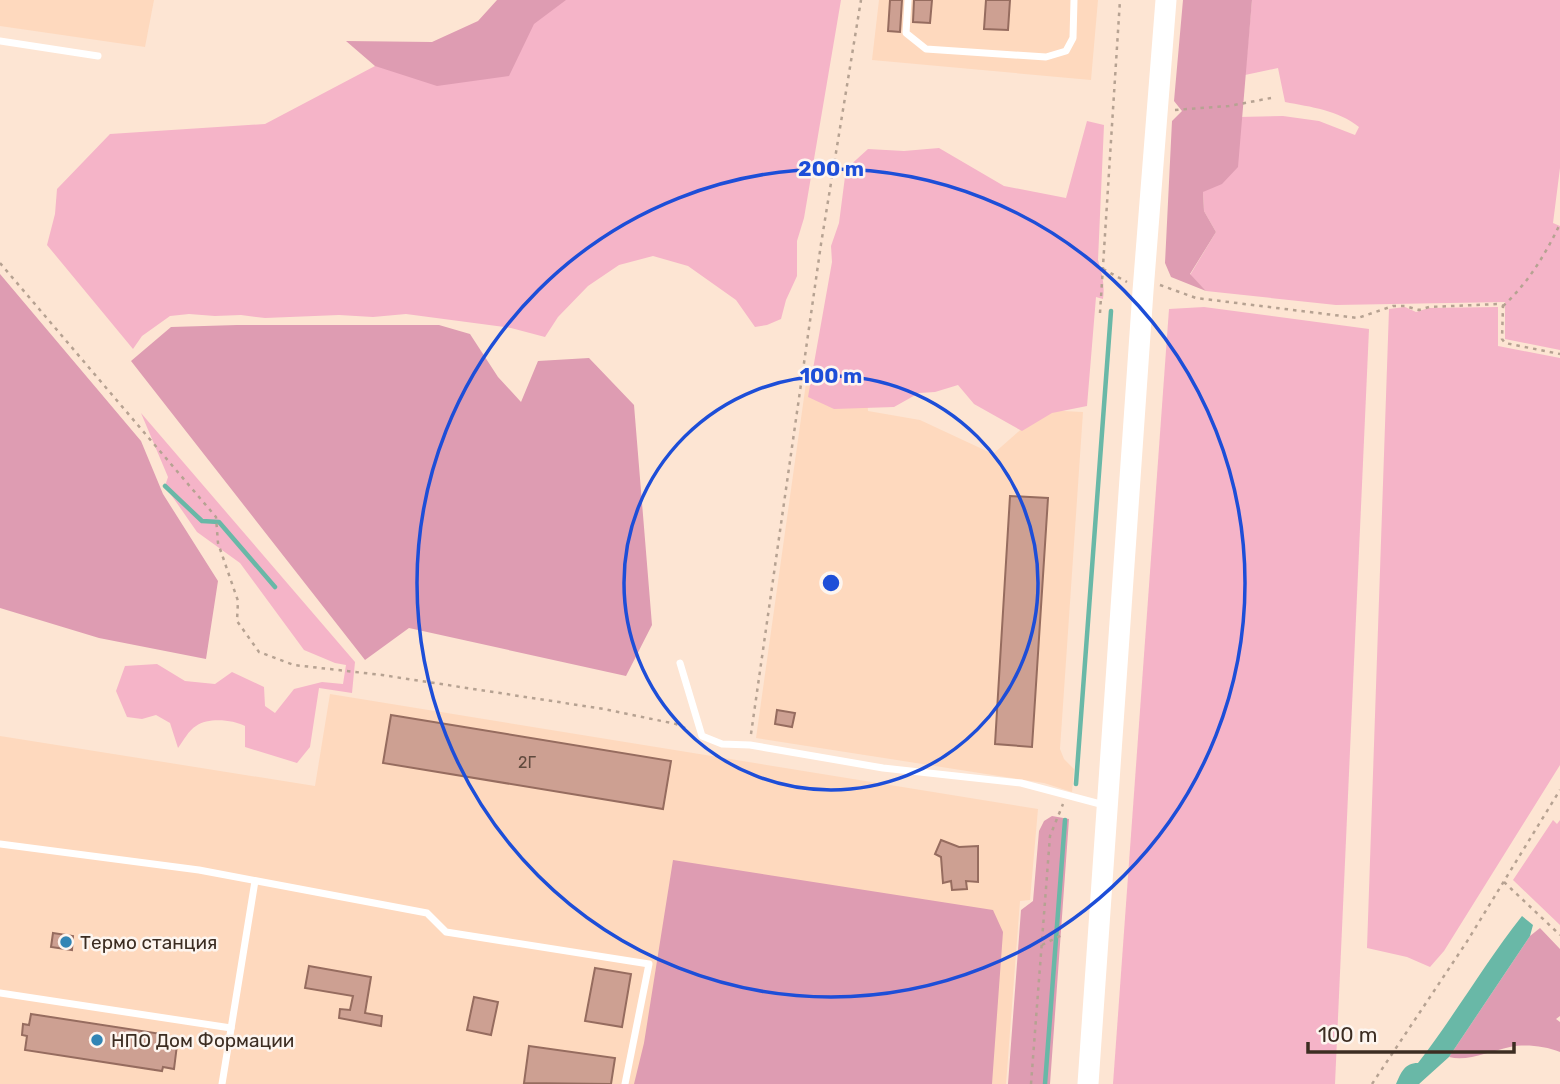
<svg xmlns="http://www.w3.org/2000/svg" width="1560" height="1084" font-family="Rubik,sans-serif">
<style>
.built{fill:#fed9be}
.green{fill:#f5b4c8}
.forest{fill:#de9cb2}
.water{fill:#69b8a7}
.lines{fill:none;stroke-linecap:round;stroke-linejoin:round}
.stream{stroke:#69b8a7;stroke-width:4.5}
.building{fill:#cda092;stroke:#966c5f;stroke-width:2}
.path{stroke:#b6a292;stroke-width:2.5;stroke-dasharray:3.5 5;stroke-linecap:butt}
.service{stroke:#fff;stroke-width:7}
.secondary{stroke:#fff;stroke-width:21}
.ring{fill:none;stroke:#1d4ed8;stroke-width:3.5}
.poi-dot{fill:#3185b5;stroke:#fdf5ef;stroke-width:2.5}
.labels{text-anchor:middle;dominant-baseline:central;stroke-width:5;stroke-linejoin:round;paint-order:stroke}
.number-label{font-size:16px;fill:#604a3e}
.poi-label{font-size:19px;fill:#3c2d22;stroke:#fdf5ef;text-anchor:start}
.centre{fill:#1d4ed8;stroke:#fdf5ef;stroke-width:3.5}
.ring-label{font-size:21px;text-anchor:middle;font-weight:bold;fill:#1d4ed8;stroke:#fdf5ef;stroke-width:5;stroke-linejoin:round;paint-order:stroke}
</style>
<rect width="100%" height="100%" fill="#fde5d3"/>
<g class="built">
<path d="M 0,0 L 154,0 L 145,47 L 0,26 Z"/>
<path d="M 879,0 L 1098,0 L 1091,80 L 872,60 Z"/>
<path d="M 807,376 L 867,392 L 868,411 L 920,420 L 993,454 L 1043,410 L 1083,412 L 1060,749 L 1064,759 L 1074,769 L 1072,792 L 1044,783 L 756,738 Z"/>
<path d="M 330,694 L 1038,809 L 1030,900 L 1020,901 L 1006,1084 L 0,1084 L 0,736 L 315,786 Z"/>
</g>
<g class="green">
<path d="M 517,0 L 841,0 L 804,218 L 797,241 L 797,276 L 786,300 L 781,319 L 767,325 L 755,327 L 736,300 L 688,266 L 653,256 L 619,265 L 588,286 L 558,317 L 545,337 L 511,328 L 406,314 L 373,317 L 339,315 L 265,318 L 241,315 L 215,316 L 189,314 L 170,316 L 142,336 L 133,349 L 47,245 L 55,214 L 57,189 L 110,134 L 265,124 L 375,66 L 439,67 Z"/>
<path d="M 1252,0 L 1560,0 L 1560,168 L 1553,223 L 1560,226 L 1560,350 L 1505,339 L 1505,302 L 1336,305 L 1206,291 L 1190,275 L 1216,232 L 1204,211 L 1203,192 L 1239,117 L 1283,116 L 1319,121 L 1355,135 L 1359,127 C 1338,110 1311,107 1285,102 L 1278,68 L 1245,75 Z"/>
<path d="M 1087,121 L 1104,125 L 1098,260 C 1102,273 1105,285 1103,299 L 1096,297 L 1087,406 L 1052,413 L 1022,431 L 974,404 L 958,385 L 935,392 L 919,393 L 894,407 L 834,409 L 808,397 L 832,262 L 831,246 L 839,223 L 846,169 L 868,149 L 904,151 L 939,148 L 1004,186 L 1066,198 Z"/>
<path d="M 1204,307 L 1369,329 L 1335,1084 L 1113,1084 L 1169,309 Z"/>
<path d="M 1405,307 L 1416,312 L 1429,308 L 1498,307 L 1498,346 L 1560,358 L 1560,765 L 1444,951 L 1430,967 L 1407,957 L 1367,948 L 1389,309 Z"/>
<path d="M 141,413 L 355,662 L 352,693 L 319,688 L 310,747 L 297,763 L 245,747 L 245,726 C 233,720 209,717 196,726 C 189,730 183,741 178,748 L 170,723 L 156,715 L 142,719 L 127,717 L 116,691 L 125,666 L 157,664 L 185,681 L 215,684 L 232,672 L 264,687 L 265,706 L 275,713 L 294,689 L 322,682 L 343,684 L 346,665 L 335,663 L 304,650 L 240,563 L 197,532 L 165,486 L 168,477 Z"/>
<path d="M 1553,820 L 1557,824 L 1560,820 L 1560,925 L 1513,880 Z"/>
</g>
<g class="forest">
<path d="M 497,0 L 566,0 L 534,24 L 509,76 L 437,86 L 375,66 L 346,41 L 432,42 L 478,21 Z"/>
<path d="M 1183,0 L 1252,0 L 1238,167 L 1222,184 L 1203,192 L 1204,211 L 1216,232 L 1190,274 L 1206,291 L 1171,277 L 1165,263 L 1172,121 L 1182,111 L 1174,101 Z"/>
<path d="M 0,274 L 141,441 L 163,494 L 218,581 L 206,659 L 99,638 L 0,608 Z"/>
<path d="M 237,325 L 439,325 L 470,334 L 498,377 L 521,402 L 538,361 L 589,358 L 634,405 L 652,625 L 626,676 L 409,628 L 365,660 L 131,361 L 171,327 Z"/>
<path d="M 1052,816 L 1069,819 L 1050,1084 L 1008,1084 L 1021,910 L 1033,901 L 1039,831 L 1044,821 Z"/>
<path d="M 673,860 L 993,910 L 1003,932 L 992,1084 L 634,1084 L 644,1043 Z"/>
<path d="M 1540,928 L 1560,949 L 1560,1016 L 1556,1019 L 1560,1022 L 1560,1052 C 1545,1046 1525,1044 1510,1047 C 1490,1051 1468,1062 1449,1057 L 1530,936 Z"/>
</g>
<path class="water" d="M 1522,916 L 1533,925 L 1530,936 L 1449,1057 L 1419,1084 L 1396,1084 C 1401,1073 1404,1063 1418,1063 C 1455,1015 1485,963 1522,916 Z"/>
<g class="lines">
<g class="stream">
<path d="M 165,486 L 202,521 L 219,522 L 275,587"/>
<path d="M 1076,784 L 1111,311"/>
<path d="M 1045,1084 L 1065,820"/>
</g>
</g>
<g class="building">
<path d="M 890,0 L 902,0 L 900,32 L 888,31 Z"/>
<path d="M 914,0 L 932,0 L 930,23 L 913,22 Z"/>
<path d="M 986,0 L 1010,0 L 1008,30 L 984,29 Z"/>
<path d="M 1010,496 L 1048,498 L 1032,747 L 995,744 Z"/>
<path d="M 777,710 L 795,713 L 792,727 L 775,724 Z"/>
<path d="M 391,715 L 671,761 L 663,809 L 383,763 Z"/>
<path d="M 941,840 L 959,847 L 978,846 L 978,882 L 966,881 L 967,889 L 952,890 L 951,881 L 943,883 L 941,857 L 935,854 Z"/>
<path d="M 53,933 L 73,936 L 72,950 L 51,947 Z"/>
<path d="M 309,966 L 371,977 L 365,1013 L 382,1016 L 381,1026 L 339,1018 L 340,1009 L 350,1010 L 353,996 L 305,988 Z"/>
<path d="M 595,968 L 631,974 L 622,1027 L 585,1021 Z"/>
<path d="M 474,997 L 498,1002 L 491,1035 L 467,1030 Z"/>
<path d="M 31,1014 L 168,1035 L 167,1044 L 177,1045 L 174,1069 L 163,1067 L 162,1071 L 25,1050 L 27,1036 L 22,1035 L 23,1024 L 29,1025 Z"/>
<path d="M 529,1046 L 615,1058 L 611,1084 L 524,1083 Z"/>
</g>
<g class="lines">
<g class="path">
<path d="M 1175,110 L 1229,106 L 1271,98"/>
<path d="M 0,263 L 216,517 L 218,543 L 238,601 L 237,621 L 259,652 L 294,665 L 382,675 L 604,709 L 676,724 L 689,730"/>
<path d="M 1103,269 L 1127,282"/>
<path d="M 1160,285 L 1196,298 L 1358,318 L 1393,306 L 1405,306 L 1419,310 L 1429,307 L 1497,304 L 1503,306 L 1502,339 L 1505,343 L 1560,354"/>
<path d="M 1503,306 C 1528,283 1545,255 1560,224"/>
<path d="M 1100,313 L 1120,0"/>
<path d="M 751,734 L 821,244 L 861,0"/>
<path d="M 1504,882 L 1560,935"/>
<path d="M 1042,945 L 1062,935"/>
<path d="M 1031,1084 L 1050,836 L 1063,804"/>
<path d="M 1372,1084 L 1466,943 L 1560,790"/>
</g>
<g class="service">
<path d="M 908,0 L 906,33 L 926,49 L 1046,57 L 1066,51 L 1073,38 L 1074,0"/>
<path d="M 0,41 L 98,56"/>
<path d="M 680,663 L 702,736 L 722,744 L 750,745 L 883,768 L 1021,783 L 1104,805"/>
<path d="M 0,844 L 199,870 L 427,913 L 446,932 L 649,964 L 625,1084"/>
<path d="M 0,993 L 231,1028"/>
<path d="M 222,1084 L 255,881"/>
</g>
<path class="secondary" d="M 1088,1084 L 1143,291 L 1166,0"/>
</g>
<g class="ring">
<circle cx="831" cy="583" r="207"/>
<circle cx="831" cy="583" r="414"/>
</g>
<g class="poi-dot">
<circle cx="66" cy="942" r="7"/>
<circle cx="97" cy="1040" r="7"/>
</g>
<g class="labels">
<g class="number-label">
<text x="527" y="762">2Г</text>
</g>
<g class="poi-label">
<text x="80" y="942">Термо станция</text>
<text x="111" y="1040">НПО Дом Формации</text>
</g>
</g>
<circle cx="831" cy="583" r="10" class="centre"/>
<g class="ring-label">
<text x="831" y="176">200 m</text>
<text x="831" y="383">100 m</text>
</g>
<path d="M1308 1042v10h206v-10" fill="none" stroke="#3c2d22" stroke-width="3.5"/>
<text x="1318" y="1042" font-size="21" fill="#3c2d22" stroke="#fdf5ef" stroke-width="5" paint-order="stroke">100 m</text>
</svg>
